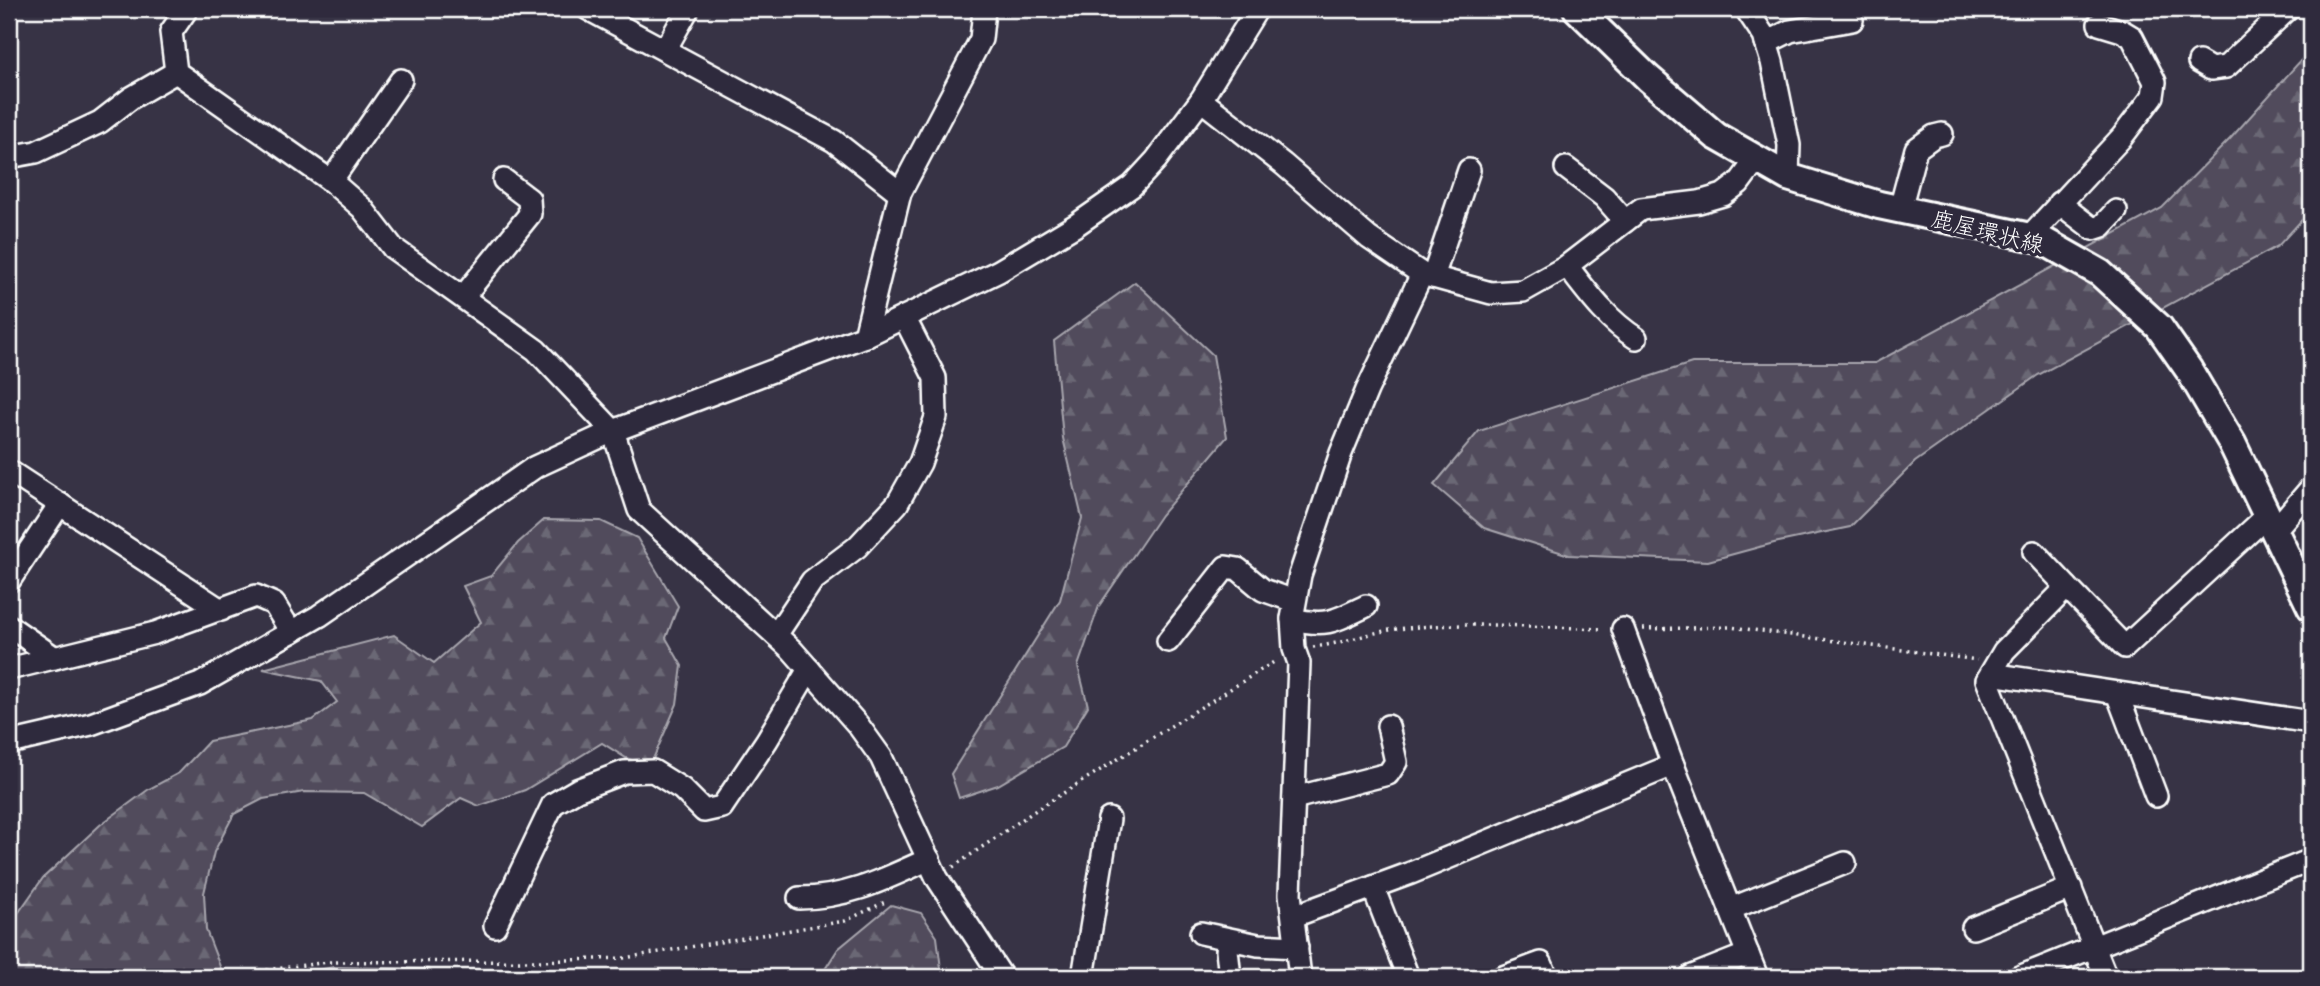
<svg xmlns="http://www.w3.org/2000/svg" width="2320" height="986" font-family="'Playpen Sans','Klee One',sans-serif">
<style>
.forest{fill:url(#forest-firs);stroke:#a8a6ae;stroke-width:2}
.lines{fill:none;stroke-linecap:round;stroke-linejoin:round}
.minor-casing{stroke:#fff;stroke-width:26}
.major-casing{stroke:#fff;stroke-width:32}
.path{stroke:#fff;stroke-width:3.5;stroke-dasharray:2 5;stroke-linecap:butt}
.minor{stroke:#2f2a3d;stroke-width:21}
.major{stroke:#2f2a3d;stroke-width:26}
.labels{text-anchor:middle;dominant-baseline:central;stroke-width:7;stroke-linejoin:round;paint-order:stroke}
.street-label{font-size:23px;fill:#fff;stroke:#2f2a3d}
</style>
<defs>
<pattern id="forest-firs" width="22" height="20" patternUnits="userSpaceOnUse" patternTransform="scale(1.75)"><rect width="22" height="20" fill="#514c5c"/><path d="M5 1l3.5 6h-7zM16 11l3.5 6h-7z" fill="#6b6774"/></pattern>
</defs>
<rect width="100%" height="100%" fill="#373345"/>
<filter id="ink" filterUnits="userSpaceOnUse"><feTurbulence type="fractalNoise" baseFrequency=".0143" numOctaves="2"/><feDisplacementMap in="SourceGraphic" scale="14" xChannelSelector="R" yChannelSelector="G"/><feConvolveMatrix kernelMatrix="1 2 1 2 8 2 1 2 1" color-interpolation-filters="sRGB"/></filter>
<g filter="url(#ink)">
<g class="forest">
<path d="M 2311,49 L 2311,210 L 2278,246 L 2038,375 L 1915,462 L 1850,527 L 1774,543 L 1708,561 L 1569,555 L 1484,528 L 1434,485 L 1479,431 L 1692,363 L 1875,363 L 2162,208 L 2230,139 Z"/>
<path d="M 1135,282 L 1213,355 L 1227,437 L 1161,515 L 1099,606 L 1078,666 L 1088,706 L 1063,747 L 998,785 L 959,798 L 951,774 L 1060,600 L 1082,518 L 1063,438 L 1054,341 Z"/>
<path d="M 544,520 L 601,521 L 637,538 L 678,606 L 666,638 L 682,666 L 677,704 L 650,766 L 626,758 L 602,743 L 525,790 L 479,806 L 461,798 L 422,827 L 364,793 L 304,792 L 263,799 L 234,814 L 214,852 L 204,893 L 206,930 L 224,977 L 9,977 L 9,926 L 43,878 L 100,825 L 149,789 L 179,773 L 209,741 L 313,720 L 337,702 L 321,681 L 263,669 L 394,635 L 434,663 L 481,622 L 463,586 L 491,576 L 518,543 Z"/>
<path d="M 891,905 L 921,913 L 937,937 L 942,977 L 820,977 L 838,949 Z"/>
<path d="M 334,967 L 428,969 L 438,977 L 280,977 Z"/>
</g>
<g class="lines">
<g class="minor-casing">
<g id="minor">
<path d="M 187,9 L 171,32 L 176,72 L 331,181 L 362,208 L 393,248 L 536,350 L 613,431 L 639,510 L 792,650 L 858,725 L 881,757 L 937,878 L 1002,977"/>
<path d="M 588,9 L 834,141 L 900,193"/>
<path d="M 1746,9 L 1764,36 L 1772,62 L 1789,145 L 1788,177"/>
<path d="M 1766,43 L 1790,31 L 1852,20"/>
<path d="M 665,50 L 688,9"/>
<path d="M 2199,62 L 2211,69 L 2226,67 L 2288,9"/>
<path d="M 1201,100 L 1283,164 L 1369,238 L 1422,274 L 1491,293 L 1523,291 L 1564,268 L 1641,209 L 1699,202 L 1723,195 L 1739,183 L 1756,160"/>
<path d="M 9,157 L 36,152 L 100,122 L 131,98 L 176,72"/>
<path d="M 1566,168 L 1604,197 L 1625,221"/>
<path d="M 331,181 L 401,80"/>
<path d="M 2059,203 L 2093,229 L 2102,226 L 2116,211"/>
<path d="M 1900,209 L 1916,149 L 1934,136 L 1942,134"/>
<path d="M 2029,237 L 2122,137 L 2153,96 L 2155,82 L 2132,37 L 2122,31 L 2099,24"/>
<path d="M 1567,266 C 1588,293 1607,320 1636,338"/>
<path d="M 1433,277 L 1469,170"/>
<path d="M 463,297 L 530,214 L 529,199 L 504,180"/>
<path d="M 865,336 L 900,193 L 981,39 L 984,10 L 981,9"/>
<path d="M 9,471 L 221,610"/>
<path d="M 2274,531 L 2311,488"/>
<path d="M 2034,552 L 2067,587 L 2004,651 L 1987,680 L 2106,977"/>
<path d="M 9,581 L 60,504"/>
<path d="M 2067,587 L 2125,647 L 2267,516"/>
<path d="M 1292,619 C 1327,627 1335,621 1366,606"/>
<path d="M 9,626 L 55,658"/>
<path d="M 1623,629 L 1673,765 L 1757,977"/>
<path d="M 776,635 L 812,581 L 857,547 L 897,504 L 920,463 L 936,417 L 935,378 L 904,317"/>
<path d="M 1168,641 L 1226,567 L 1238,569 L 1263,590 L 1294,601"/>
<path d="M 9,669 L 155,633 L 256,596 L 274,604 L 291,632"/>
<path d="M 1991,674 L 2311,722"/>
<path d="M 2117,693 L 2156,796"/>
<path d="M 9,743 L 91,724 L 200,684 L 319,616 L 535,467 L 613,431 L 865,336 L 999,271 L 1076,225 L 1132,186 L 1156,160 L 1201,100 L 1257,9"/>
<path d="M 1294,798 L 1388,774 L 1396,762 L 1388,726"/>
<path d="M 1373,887 L 1408,977"/>
<path d="M 799,898 C 848,898 885,879 929,859"/>
<path d="M 1730,909 L 1845,863"/>
<path d="M 1294,916 L 1411,873 L 1673,765"/>
<path d="M 495,926 L 553,804 L 577,790 L 624,772 L 653,771 L 682,789 L 704,811 L 722,807 L 767,740 L 809,669"/>
<path d="M 1973,928 L 2071,888"/>
<path d="M 1201,933 L 1258,945 L 1297,947"/>
<path d="M 1227,950 L 1230,977"/>
<path d="M 1083,977 L 1109,819"/>
<path d="M 1300,977 L 1290,894 L 1299,663 L 1294,649 L 1292,619 L 1300,575 L 1341,453 L 1367,390 L 1422,274"/>
<path d="M 1503,977 L 1541,963 L 1547,977"/>
<path d="M 1690,977 L 1748,954"/>
<path d="M 2019,977 L 2311,860"/>
</g>
</g>
<g class="major-casing">
<path id="major" d="M 1577,9 L 1648,78 L 1716,136 L 1788,177 L 1879,205 L 2040,239 L 2100,273 L 2159,327 L 2189,370 L 2232,443 L 2311,607"/>
</g>
<g class="path">
<path d="M 1643,629 L 1731,627 L 1977,660"/>
<path d="M 1313,647 C 1342,644 1369,632 1398,629 C 1467,621 1536,627 1604,629"/>
<path d="M 953,867 L 1036,810 L 1277,660"/>
<path d="M 211,977 L 329,962 L 542,961 L 624,958 L 845,921 L 885,902"/>
</g>
<use href="#minor" class="minor"/>
<use href="#major" class="major"/>
</g>
</g>
<g class="labels">
<g class="street-label">
<text transform="translate(1988 230) rotate(14)">鹿屋環状線</text>
</g>
</g>
<rect width="2320" height="986" fill="none" stroke="#2f2a3d" stroke-width="35"/>
<rect x="18" y="18" width="2285" height="951" fill="none" stroke="#fff" stroke-width="2.5" filter="url(#ink)"/>
</svg>
